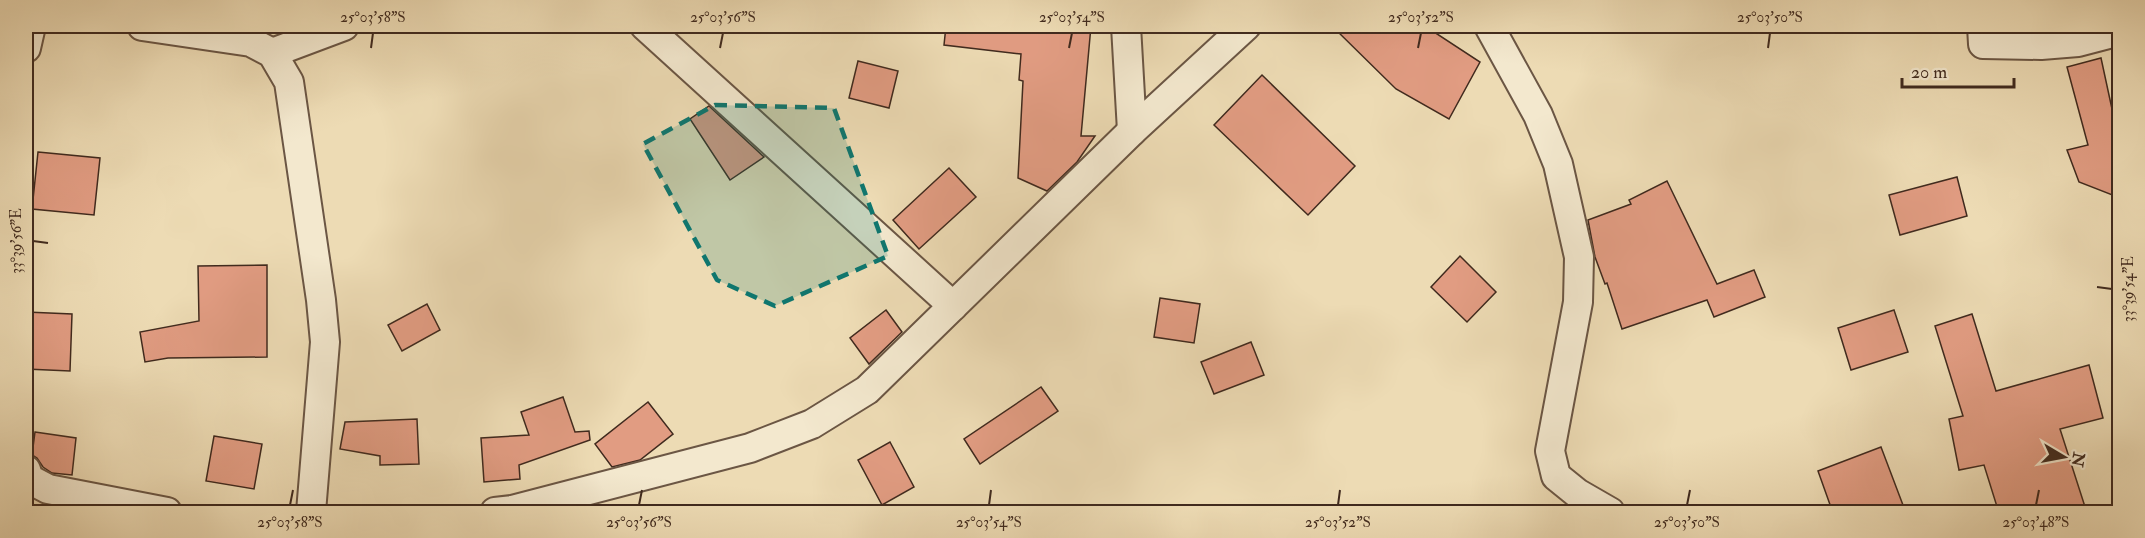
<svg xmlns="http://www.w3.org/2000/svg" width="2145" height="538" font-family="'IM FELL Double Pica',serif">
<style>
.building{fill:#e19c82;stroke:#402a1e;stroke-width:1.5}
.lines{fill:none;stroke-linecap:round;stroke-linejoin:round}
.street-casing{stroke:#6b5644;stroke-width:32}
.street{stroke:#f3e8ce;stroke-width:28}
.marked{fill:#0f766e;fill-opacity:0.2;stroke:#0f766e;stroke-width:4.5;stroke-dasharray:12 8;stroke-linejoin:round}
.ticks{fill:none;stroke:#402a1e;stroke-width:2}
.neatline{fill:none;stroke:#402a1e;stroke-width:2}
.ticks-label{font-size:15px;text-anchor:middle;fill:#402a1e}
</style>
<rect width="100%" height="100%" fill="#eddbb4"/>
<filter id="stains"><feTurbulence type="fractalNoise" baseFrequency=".00333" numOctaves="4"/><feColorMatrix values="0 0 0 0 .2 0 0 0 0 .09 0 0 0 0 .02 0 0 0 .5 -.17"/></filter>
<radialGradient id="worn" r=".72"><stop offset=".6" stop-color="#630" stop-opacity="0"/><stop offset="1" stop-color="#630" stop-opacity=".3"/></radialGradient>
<g class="building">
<path d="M 946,26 L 1091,26 L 1081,136 L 1095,136 L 1077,162 L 1047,191 L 1018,178 L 1023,81 L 1019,80 L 1021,54 L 944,45 Z"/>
<path d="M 1332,26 L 1425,26 L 1480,62 L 1449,119 L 1396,89 Z"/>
<path d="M 2101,58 L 2120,146 L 2120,198 L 2079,182 L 2067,150 L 2088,145 L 2067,67 Z"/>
<path d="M 858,61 L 898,71 L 889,108 L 849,98 Z"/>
<path d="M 1262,75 L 1355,166 L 1308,215 L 1214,125 Z"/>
<path d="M 709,106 L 764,157 L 730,180 L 690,119 Z"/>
<path d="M 38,152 L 100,158 L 94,215 L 32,209 Z"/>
<path d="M 949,168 L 976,197 L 919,249 L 893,220 Z"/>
<path d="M 1957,177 L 1967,216 L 1900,235 L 1889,195 Z"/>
<path d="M 1667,181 L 1717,284 L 1754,270 L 1765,297 L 1714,317 L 1707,300 L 1622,329 L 1607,283 L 1605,284 L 1595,257 L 1588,220 L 1631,204 L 1629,200 Z"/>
<path d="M 1460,256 L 1496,292 L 1467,322 L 1431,287 Z"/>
<path d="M 267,265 L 267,357 L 168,358 L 145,362 L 140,332 L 199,321 L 198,266 Z"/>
<path d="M 1160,298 L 1200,304 L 1194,343 L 1154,337 Z"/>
<path d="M 427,304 L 440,330 L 402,351 L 388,325 Z"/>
<path d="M 886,310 L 902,332 L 869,364 L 850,338 Z"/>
<path d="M 1894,310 L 1908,352 L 1851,370 L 1838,328 Z"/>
<path d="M 26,312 L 72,314 L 70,371 L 26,369 Z"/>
<path d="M 1972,314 L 1996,391 L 2089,365 L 2103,418 L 2060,429 L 2087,513 L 1999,513 L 1984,465 L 1959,470 L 1949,419 L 1963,416 L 1935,326 Z"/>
<path d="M 1251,342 L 1264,375 L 1214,394 L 1201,362 Z"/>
<path d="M 1041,387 L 1058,411 L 980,464 L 964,439 Z"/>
<path d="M 563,397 L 575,432 L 589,431 L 590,440 L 519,465 L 520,479 L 484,482 L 481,438 L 529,435 L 521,412 Z"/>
<path d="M 648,402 L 673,434 L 640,460 L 612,467 L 595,444 Z"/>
<path d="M 417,419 L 419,464 L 380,465 L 380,456 L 340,449 L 345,422 Z"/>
<path d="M 35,432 L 76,438 L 72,475 L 52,473 L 43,467 L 37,458 L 32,455 Z"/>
<path d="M 214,436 L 262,444 L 254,489 L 206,481 Z"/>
<path d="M 890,442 L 914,487 L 882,505 L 858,460 Z"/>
<path d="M 1881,447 L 1906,513 L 1833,513 L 1818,471 Z"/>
</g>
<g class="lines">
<g class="street-casing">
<g id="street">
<path d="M 142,26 L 251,42 L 272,53 L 289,82 L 321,300 L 325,342 L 311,512"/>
<path d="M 645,26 L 953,306"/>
<path d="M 1126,26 L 1132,131"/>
<path d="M 1489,26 L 1538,115 L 1558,164 L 1579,257 L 1578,302 L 1550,451 L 1556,476 L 1577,493 L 1610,512"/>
<path d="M 1982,26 L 1983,44 L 2041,45 L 2078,42 L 2120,31"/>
<path d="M 26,48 L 31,26"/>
<path d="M 272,53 L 344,26"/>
<path d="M 26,470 L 29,479 L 48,489 L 167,512"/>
<path d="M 495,512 L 512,510 L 750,448 L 812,424 L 867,390 L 1132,131 L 1246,26"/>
</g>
</g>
<use href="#street" class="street"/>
</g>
<path class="marked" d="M 715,105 L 834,108 L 888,256 L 775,306 L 717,280 L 643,144 Z"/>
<path class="ticks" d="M 371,48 L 373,33M 720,48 L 723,33M 1069,48 L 1072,33M 1418,48 L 1421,33M 1768,48 L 1770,33M 33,241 L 48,243M 2097,287 L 2112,289M 290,505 L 293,490M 639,505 L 642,490M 989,505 L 991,490M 1338,505 L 1340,490M 1687,505 L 1690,490M 2036,505 L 2039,490"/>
<rect width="2145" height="538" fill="none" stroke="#eddbb4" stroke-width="66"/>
<g transform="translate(2064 457) rotate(100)" stroke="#f3e8ce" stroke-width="4.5" paint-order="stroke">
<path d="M0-4.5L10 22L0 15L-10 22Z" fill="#402a1e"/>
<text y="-9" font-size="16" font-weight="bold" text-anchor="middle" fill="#402a1e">N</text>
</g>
<path d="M1902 78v9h112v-9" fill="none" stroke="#402a1e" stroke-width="3"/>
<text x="1911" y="78" font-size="18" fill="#402a1e" stroke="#f3e8ce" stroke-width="4.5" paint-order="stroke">20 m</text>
<rect x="33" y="33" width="2079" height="472" class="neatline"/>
<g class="ticks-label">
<text x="373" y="22">25°03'58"S</text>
<text x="723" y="22">25°03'56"S</text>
<text x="1072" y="22">25°03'54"S</text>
<text x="1421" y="22">25°03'52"S</text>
<text x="1770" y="22">25°03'50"S</text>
<text transform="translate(16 241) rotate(-90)" y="5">33°39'56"E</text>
<text transform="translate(2128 289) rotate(-90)" y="5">33°39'54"E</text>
<text x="290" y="527">25°03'58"S</text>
<text x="639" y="527">25°03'56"S</text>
<text x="989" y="527">25°03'54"S</text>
<text x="1338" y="527">25°03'52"S</text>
<text x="1687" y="527">25°03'50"S</text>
<text x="2036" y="527">25°03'48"S</text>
</g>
<rect width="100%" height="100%" filter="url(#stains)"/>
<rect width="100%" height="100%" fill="url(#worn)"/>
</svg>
